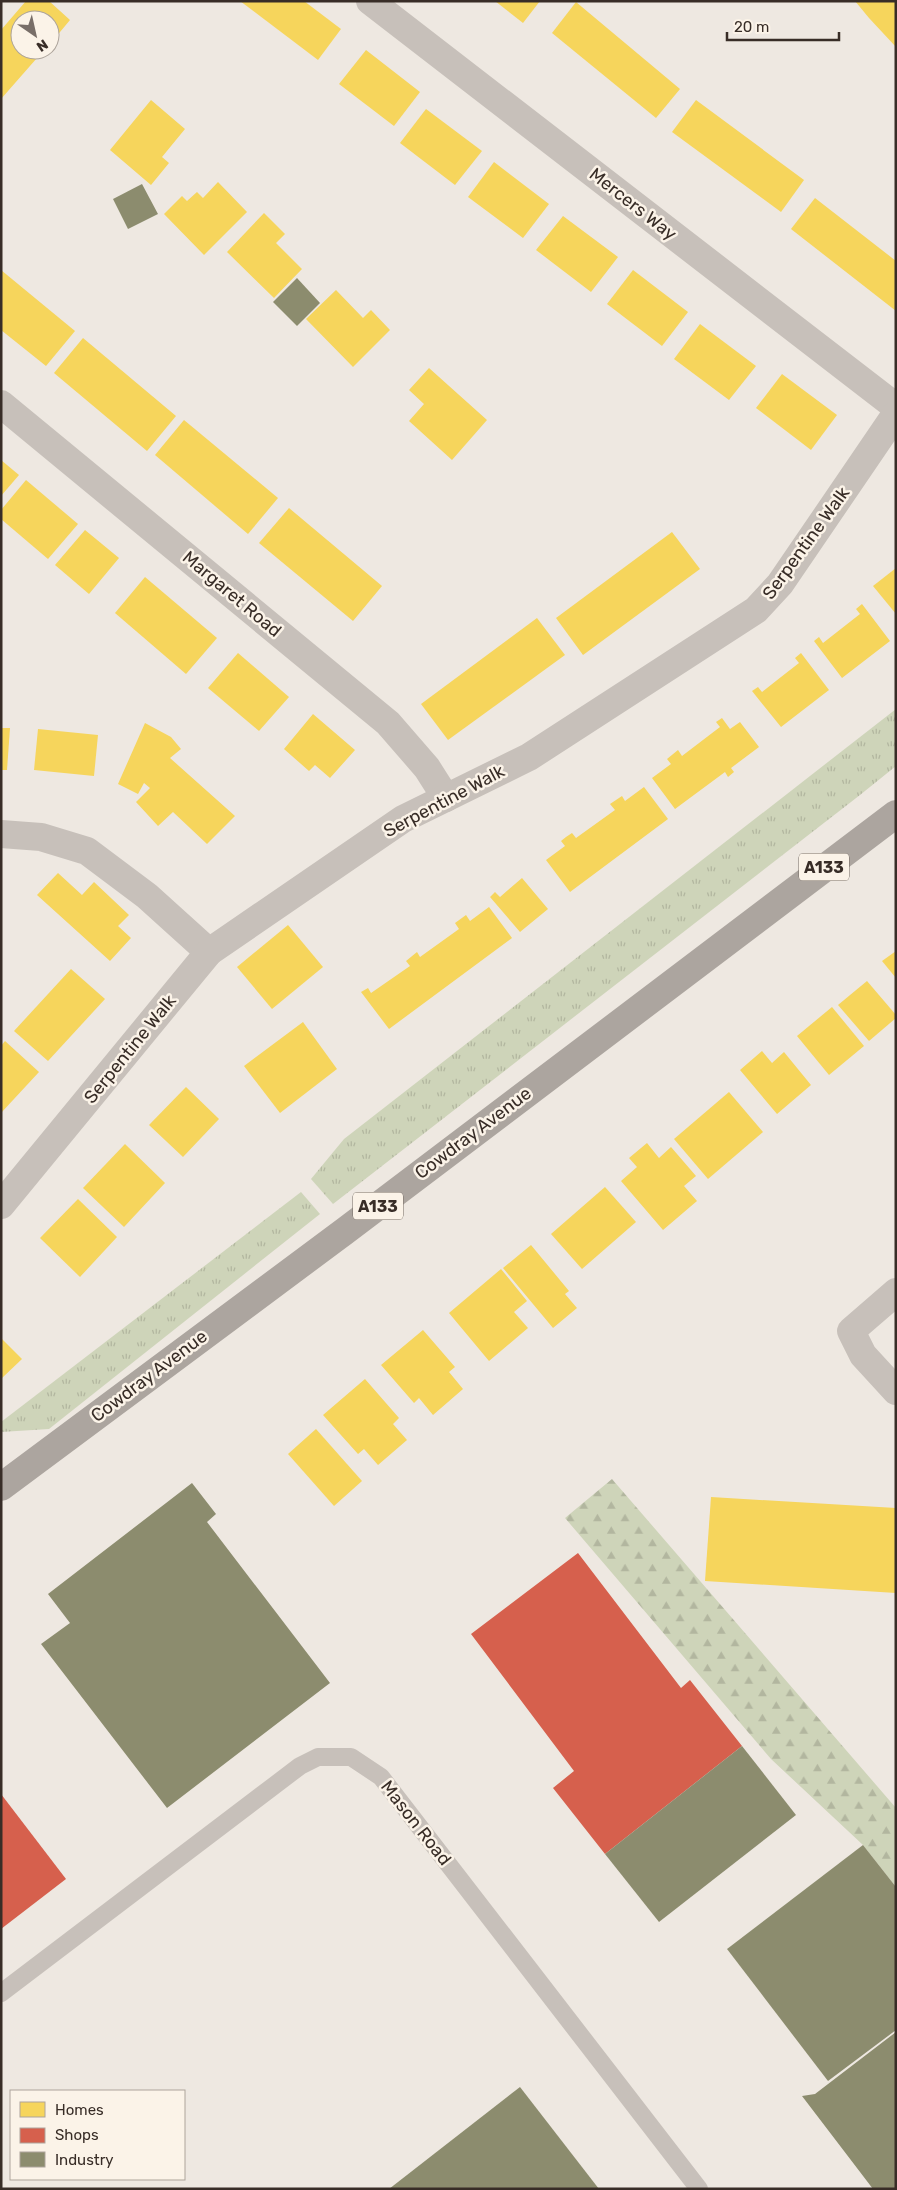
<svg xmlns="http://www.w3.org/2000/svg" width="897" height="2190" font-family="Rubik,sans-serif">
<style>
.grass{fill:url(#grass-tufts)}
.forest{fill:url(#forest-firs)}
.homes{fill:#f6d55c}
.shops{fill:#d6604d}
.industry{fill:#8c8c6e}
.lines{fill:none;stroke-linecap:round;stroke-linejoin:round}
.lane{stroke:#c7c0ba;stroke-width:18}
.street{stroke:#c7c0ba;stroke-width:28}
.primary{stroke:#aca59f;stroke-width:28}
.labels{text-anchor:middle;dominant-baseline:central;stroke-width:5;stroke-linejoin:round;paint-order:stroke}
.shield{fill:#fbf3e8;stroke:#726861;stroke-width:1}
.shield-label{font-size:16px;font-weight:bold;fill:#382d27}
.street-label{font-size:18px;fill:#382d27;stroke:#fbf3e8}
</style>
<defs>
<pattern id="grass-tufts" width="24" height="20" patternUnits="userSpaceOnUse" patternTransform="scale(1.25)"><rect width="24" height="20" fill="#ced4b9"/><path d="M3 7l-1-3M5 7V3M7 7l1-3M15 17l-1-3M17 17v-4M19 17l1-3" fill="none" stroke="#b2b69f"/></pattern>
<pattern id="forest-firs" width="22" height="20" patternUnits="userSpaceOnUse" patternTransform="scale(1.25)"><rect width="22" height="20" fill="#ced4b9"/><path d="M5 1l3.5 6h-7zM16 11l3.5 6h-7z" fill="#b2b69f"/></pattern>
</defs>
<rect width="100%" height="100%" fill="#eee8e1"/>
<g class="grass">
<path d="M 896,709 L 896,766 L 860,795 L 333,1204 L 311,1179 L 344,1139 Z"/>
<path d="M 301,1192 L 320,1214 L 49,1429 L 1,1432 L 1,1422 Z"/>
</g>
<path class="forest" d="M 612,1479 L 896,1808 L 896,1887 L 863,1845 L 771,1759 L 565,1518 Z"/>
<g class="homes">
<path d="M 26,1 L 49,1 L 70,20 L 50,44 L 50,20 L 20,20 L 20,50 L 44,50 L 1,99 L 1,30 Z"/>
<path d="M 240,1 L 304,1 L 341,29 L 318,60 Z"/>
<path d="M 495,1 L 540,1 L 523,23 Z"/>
<path d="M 855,1 L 896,1 L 896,47 L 869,18 Z"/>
<path d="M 576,2 L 680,89 L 656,118 L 552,33 Z"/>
<path d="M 366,50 L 420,92 L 394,126 L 339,84 Z"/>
<path d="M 151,100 L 185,129 L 162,157 L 169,163 L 151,185 L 110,150 Z"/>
<path d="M 696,100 L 804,180 L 781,212 L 672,132 Z"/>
<path d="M 426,109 L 482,151 L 455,185 L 400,143 Z"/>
<path d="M 494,162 L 549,204 L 523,238 L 468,197 Z"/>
<path d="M 218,182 L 247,212 L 204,255 L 164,214 L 182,196 L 187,201 L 197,192 L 203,198 Z"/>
<path d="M 815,198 L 896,261 L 896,311 L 791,229 Z"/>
<path d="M 264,213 L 285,234 L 276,243 L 302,269 L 274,298 L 227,252 Z"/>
<path d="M 563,216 L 618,257 L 591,292 L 536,250 Z"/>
<path d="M 1,270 L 75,331 L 46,366 L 1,330 Z"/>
<path d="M 633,270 L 688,312 L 662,346 L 607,304 Z"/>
<path d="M 336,290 L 363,318 L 371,310 L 390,330 L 353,367 L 306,319 Z"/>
<path d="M 700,324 L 756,366 L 729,400 L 674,359 Z"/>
<path d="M 83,338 L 176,416 L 147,451 L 54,373 Z"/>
<path d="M 429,368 L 487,420 L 452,460 L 409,421 L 424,404 L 409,390 Z"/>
<path d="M 782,374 L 837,415 L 811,450 L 756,408 Z"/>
<path d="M 184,420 L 278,498 L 248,534 L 155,455 Z"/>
<path d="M 1,460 L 19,475 L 1,496 Z"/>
<path d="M 26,480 L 78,524 L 48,559 L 1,519 L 1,510 Z"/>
<path d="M 289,508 L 382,586 L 353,621 L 259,543 Z"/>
<path d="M 85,530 L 119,558 L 89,594 L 55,565 Z"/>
<path d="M 672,532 L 700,569 L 583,655 L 556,618 Z"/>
<path d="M 896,568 L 896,614 L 873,586 Z"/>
<path d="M 145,577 L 217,638 L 186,674 L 115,613 Z"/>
<path d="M 862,604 L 890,641 L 842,678 L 814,641 L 819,637 L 823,643 L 860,614 L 856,609 Z"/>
<path d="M 537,618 L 565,655 L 448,740 L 421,704 Z"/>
<path d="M 238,653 L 289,697 L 259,731 L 208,688 Z"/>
<path d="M 801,653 L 829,690 L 781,727 L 752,691 L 758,687 L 762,692 L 781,677 L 799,663 L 795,658 Z"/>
<path d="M 313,714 L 355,750 L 330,778 L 315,765 L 309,771 L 284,749 Z"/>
<path d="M 722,718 L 730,729 L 740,722 L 759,747 L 731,768 L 734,772 L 728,777 L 725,772 L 675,809 L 652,778 L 671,764 L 667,759 L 678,750 L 682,756 L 720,727 L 716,722 Z"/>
<path d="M 145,723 L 171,737 L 181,749 L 170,758 L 235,816 L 207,844 L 173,812 L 158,826 L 136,802 L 150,788 L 144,783 L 138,794 L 118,784 Z"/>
<path d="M 1,728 L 10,728 L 7,770 L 1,770 Z"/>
<path d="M 38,729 L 98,735 L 94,776 L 34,770 Z"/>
<path d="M 644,787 L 668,819 L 570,892 L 546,860 L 565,846 L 561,841 L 566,837 L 572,833 L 576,838 L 615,810 L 610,804 L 622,796 L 625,801 Z"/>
<path d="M 58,873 L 82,895 L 94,882 L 129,915 L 118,926 L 131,938 L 110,961 L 37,895 Z"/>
<path d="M 522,878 L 548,909 L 520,932 L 490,897 L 495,892 L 500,897 Z"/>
<path d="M 489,907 L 512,938 L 389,1029 L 361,992 L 368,988 L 371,993 L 410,966 L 406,961 L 417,952 L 420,957 L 459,929 L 455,923 L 466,915 L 470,921 Z"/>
<path d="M 288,925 L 323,967 L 272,1009 L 237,967 Z"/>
<path d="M 896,951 L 896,978 L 882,961 Z"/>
<path d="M 71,969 L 105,999 L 48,1061 L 14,1031 Z"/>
<path d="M 867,981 L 896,1015 L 896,1018 L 869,1041 L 838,1005 Z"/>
<path d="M 832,1007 L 864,1046 L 829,1075 L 797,1036 Z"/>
<path d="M 303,1022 L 337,1069 L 280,1113 L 244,1066 Z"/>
<path d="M 5,1041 L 39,1072 L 1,1113 L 1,1046 Z"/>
<path d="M 762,1051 L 772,1063 L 784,1052 L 811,1085 L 777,1114 L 740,1070 Z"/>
<path d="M 186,1087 L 219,1119 L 183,1157 L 149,1125 Z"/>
<path d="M 729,1092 L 763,1132 L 708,1179 L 674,1139 Z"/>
<path d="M 647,1143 L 659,1158 L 671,1147 L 696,1176 L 684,1186 L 697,1201 L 663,1230 L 621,1181 L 637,1167 L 629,1158 Z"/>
<path d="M 125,1144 L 165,1183 L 124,1227 L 83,1188 Z"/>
<path d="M 605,1187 L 636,1222 L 582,1269 L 551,1234 Z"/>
<path d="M 78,1199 L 117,1237 L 80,1277 L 40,1238 Z"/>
<path d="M 531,1245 L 569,1291 L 565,1294 L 577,1308 L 553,1328 L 503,1268 Z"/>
<path d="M 501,1269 L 527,1301 L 514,1312 L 528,1328 L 489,1361 L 449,1313 Z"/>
<path d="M 423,1330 L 455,1367 L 449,1372 L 463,1389 L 433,1415 L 419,1398 L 414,1403 L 381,1365 Z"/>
<path d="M 1,1338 L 22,1359 L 1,1379 Z"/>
<path d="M 365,1379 L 399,1418 L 393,1424 L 407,1440 L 378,1465 L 364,1449 L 358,1454 L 323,1415 Z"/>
<path d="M 316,1429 L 362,1481 L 334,1506 L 288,1454 Z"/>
<path d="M 711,1497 L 896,1508 L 896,1593 L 705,1581 Z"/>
</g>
<g class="shops">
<path d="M 578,1553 L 681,1688 L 690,1680 L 742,1746 L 605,1854 L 553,1788 L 574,1771 L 471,1634 Z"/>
<path d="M 1,1794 L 66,1879 L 1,1929 Z"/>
</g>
<g class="industry">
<path d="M 142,184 L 158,214 L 128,229 L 113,199 Z"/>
<path d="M 297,278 L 320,303 L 297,326 L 273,302 Z"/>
<path d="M 192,1483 L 216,1514 L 207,1522 L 330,1683 L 167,1808 L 41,1644 L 70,1623 L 48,1594 Z"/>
<path d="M 742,1746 L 796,1815 L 659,1922 L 605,1854 Z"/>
<path d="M 863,1845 L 896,1887 L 896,2030 L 828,2081 L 727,1949 Z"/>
<path d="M 896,2032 L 896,2189 L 873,2189 L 802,2096 L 815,2094 Z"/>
<path d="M 520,2087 L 599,2189 L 389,2189 Z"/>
</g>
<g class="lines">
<path class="lane" d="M 1,1993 L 300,1766 L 318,1757 L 351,1757 L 381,1777 L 699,2189"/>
<g class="street">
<path d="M 370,1 L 896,407"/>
<path d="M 1,404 L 388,723 L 427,768 L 446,798"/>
<path d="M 1,834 L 41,837 L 87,851 L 147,896 L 209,952"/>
<path d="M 1,1205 L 209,952 L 403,819 L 529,757 L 756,610 L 780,584 L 896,414"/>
<path d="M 896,1292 L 851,1331 L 863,1355 L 896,1391"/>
</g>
<path class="primary" d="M 1,1487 L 345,1231 L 896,814"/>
</g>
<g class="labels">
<g class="shield">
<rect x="799" y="853.5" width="50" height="27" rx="4"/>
<rect x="353" y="1192.5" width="50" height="27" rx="4"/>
</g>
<g class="shield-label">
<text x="824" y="867">A133</text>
<text x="378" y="1206">A133</text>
</g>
<g class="street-label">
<text transform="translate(633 204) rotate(38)">Mercers Way</text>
<text transform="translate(806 543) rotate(-54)">Serpentine Walk</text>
<text transform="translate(232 594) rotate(40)">Margaret Road</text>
<text transform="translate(444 801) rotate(-28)">Serpentine Walk</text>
<text transform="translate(130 1049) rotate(-51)">Serpentine Walk</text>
<text transform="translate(473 1133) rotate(-37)">Cowdray Avenue</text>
<text transform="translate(149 1376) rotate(-37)">Cowdray Avenue</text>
<text transform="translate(416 1823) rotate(52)">Mason Road</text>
</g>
</g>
<rect width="897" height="2190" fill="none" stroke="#382d27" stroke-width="5"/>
<rect x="10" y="2090" width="175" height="90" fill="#fbf3e8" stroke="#ada49b"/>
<rect x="20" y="2102" width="25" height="15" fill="#f6d55c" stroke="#ada49b"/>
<text x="55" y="2115" font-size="15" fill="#382d27">Homes</text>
<rect x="20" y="2128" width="25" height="15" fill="#d6604d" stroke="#ada49b"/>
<text x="55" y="2140" font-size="15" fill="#382d27">Shops</text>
<rect x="20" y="2152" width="25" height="15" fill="#8c8c6e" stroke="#ada49b"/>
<text x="55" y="2165" font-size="15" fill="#382d27">Industry</text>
<g transform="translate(35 35) rotate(146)"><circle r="24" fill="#fbf3e8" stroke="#ada49b"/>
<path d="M0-4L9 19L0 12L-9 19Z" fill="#786e68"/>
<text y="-8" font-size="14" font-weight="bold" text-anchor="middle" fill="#382d27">N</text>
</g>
<path d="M727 32v8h112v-8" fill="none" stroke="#382d27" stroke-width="2.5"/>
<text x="734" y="32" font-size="15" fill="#382d27" stroke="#fbf3e8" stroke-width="4" paint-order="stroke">20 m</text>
</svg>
